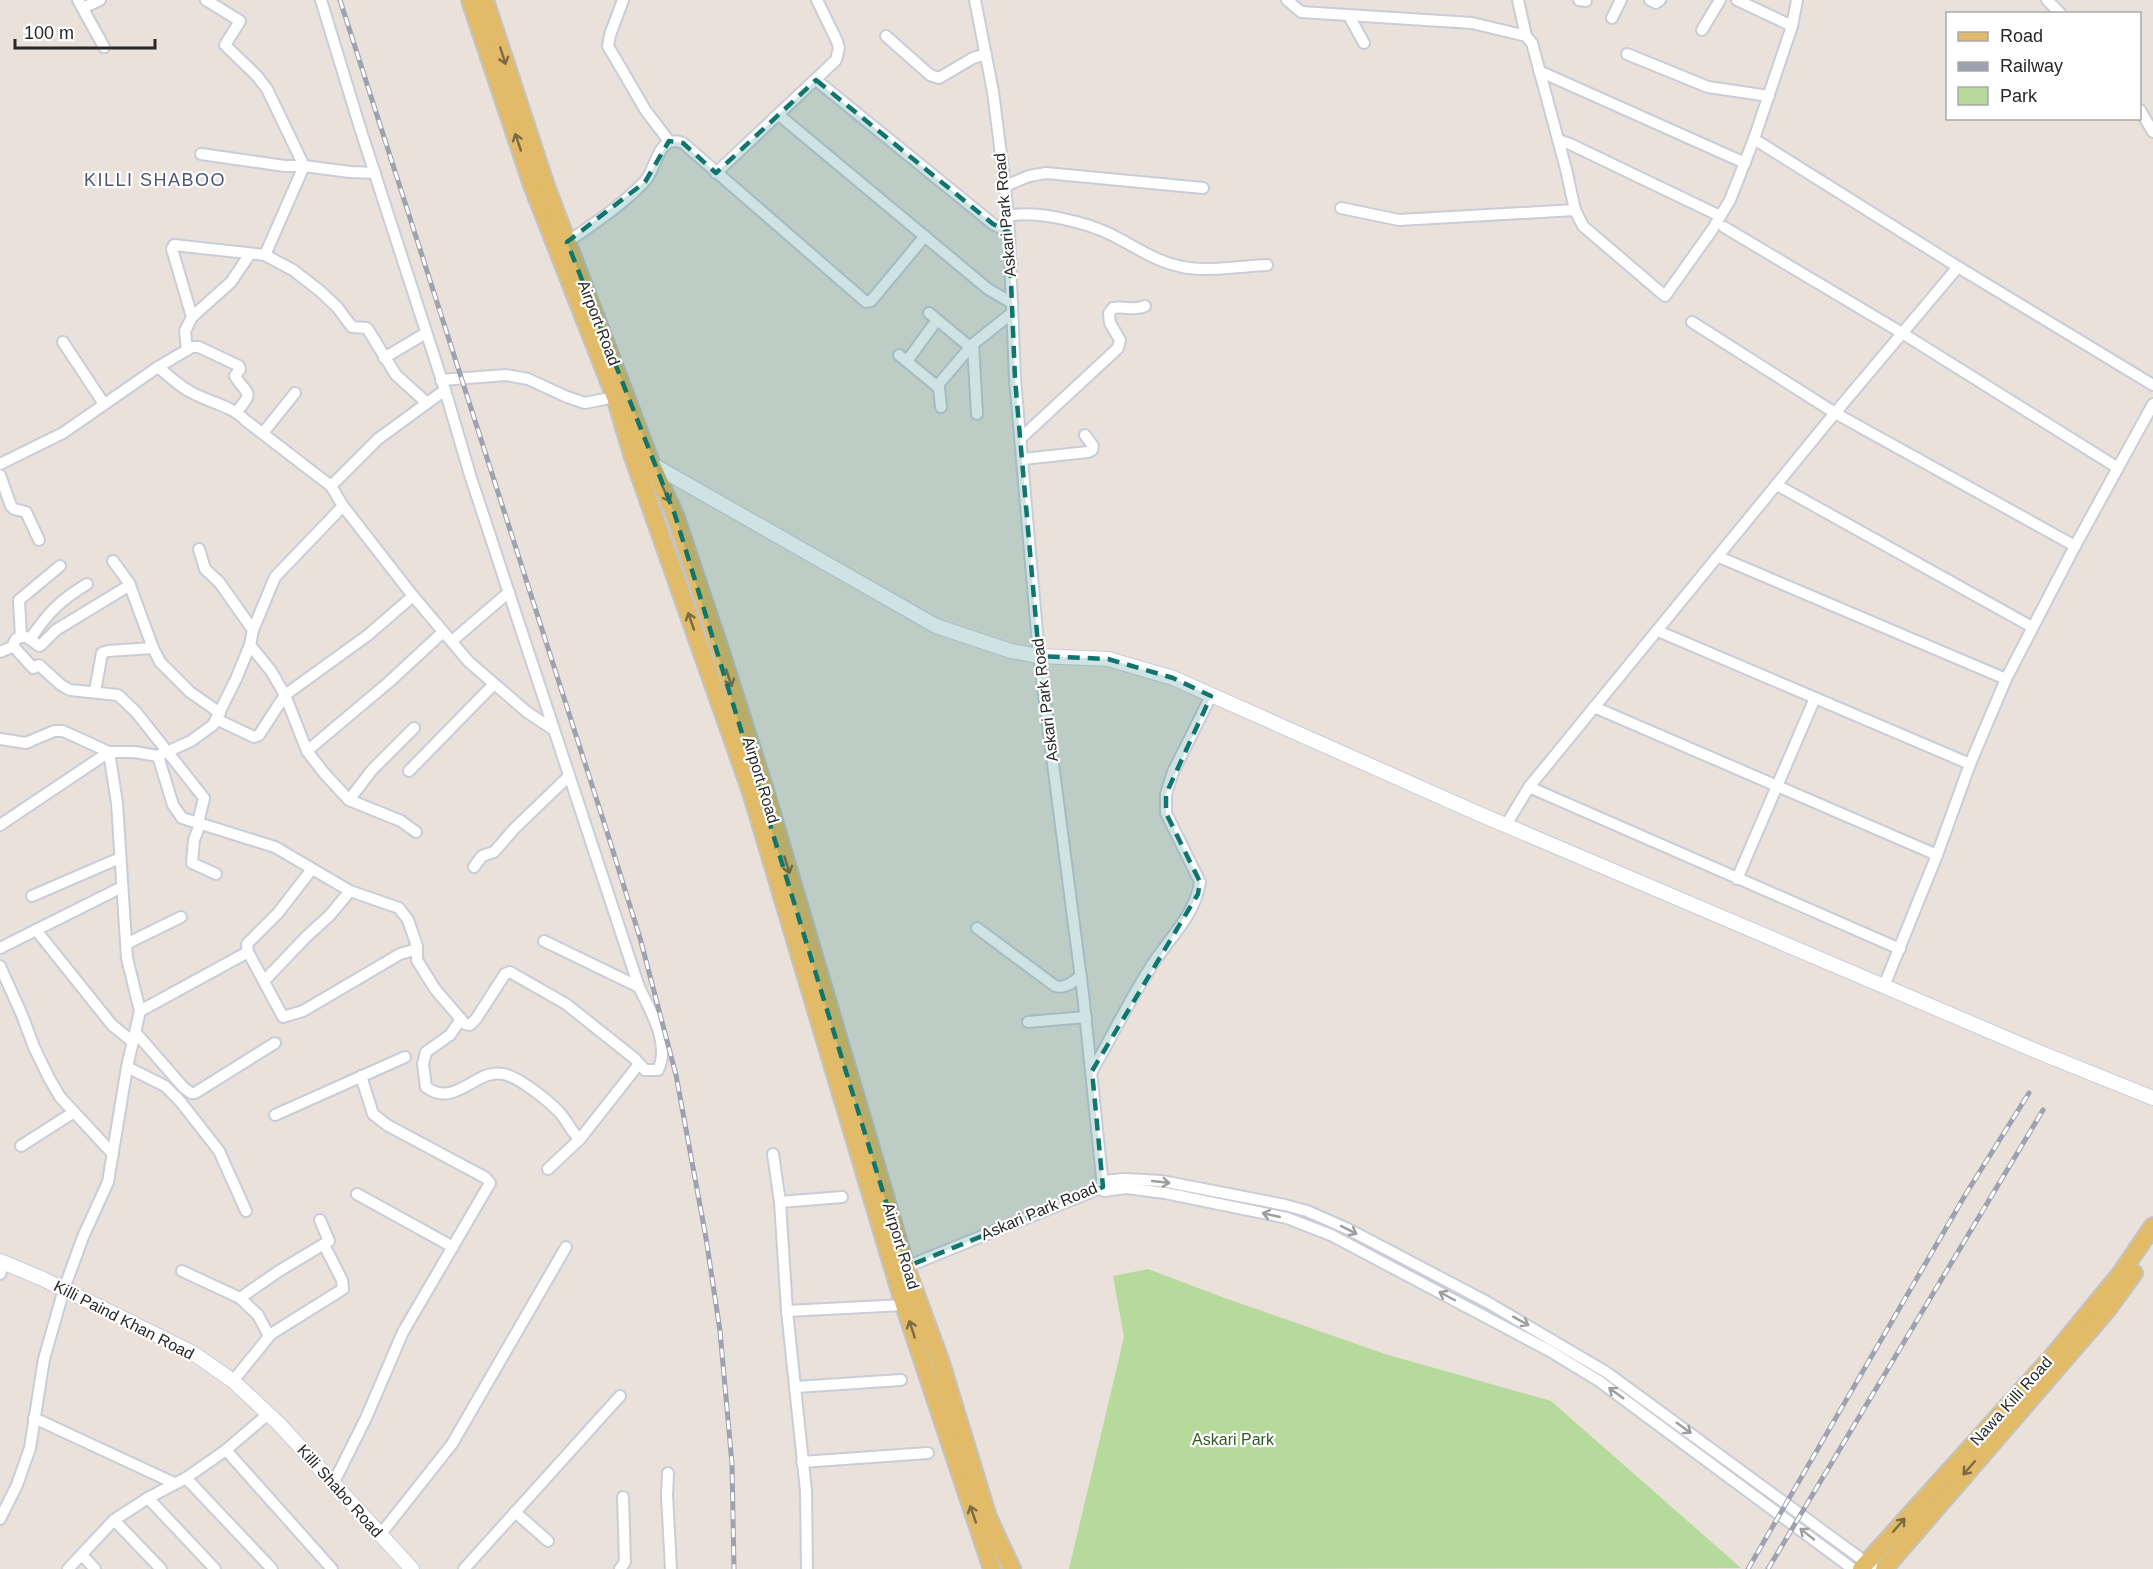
<svg xmlns="http://www.w3.org/2000/svg" width="2153" height="1569" font-family="Helvetica,sans-serif">
<style>
.green{fill:#b6da9c}
.lines{fill:none;stroke-linecap:round;stroke-linejoin:round}
.minor-casing{stroke:#c9cdd8;stroke-width:14}
.tertiary-casing{stroke:#c9cdd8;stroke-width:16}
.primary-casing{stroke:#c3c3c3;stroke-width:20}
.minor{stroke:#fff;stroke-width:10}
.tertiary{stroke:#fff;stroke-width:14}
.primary{stroke:#e1bb67;stroke-width:16}
.rail-casing{stroke:#9ea2b0;stroke-width:5}
.rail{stroke:#fff;stroke-width:3;stroke-dasharray:9;stroke-linecap:butt}
.oneway{stroke:#7b6a44}
.oneway2{stroke:#9e9e9e}
.marked{fill:#0f766e;fill-opacity:0.2;stroke:#0f766e;stroke-width:4.5;stroke-dasharray:12 8;stroke-linejoin:round}
.labels{text-anchor:middle;dominant-baseline:central;stroke-width:4.5;stroke-linejoin:round;paint-order:stroke}
.street-label{font-size:16px;fill:#282828;stroke:#fff}
.park-label{font-size:16px;fill:#315c20;stroke:#fff}
.neighbourhood-label{font-size:18px;letter-spacing:1.5px;fill:#4d5773;stroke:#fff}
</style>
<rect width="100%" height="100%" fill="#e9e1da"/>
<path class="green" d="M 1148,1269 L 1222,1297 L 1385,1354 L 1551,1401 L 1741,1568 L 1069,1569 L 1124,1337 L 1113,1276 Z"/>
<g class="lines">
<g class="minor-casing">
<g id="minor">
<path d="M 78,0 L 104,47"/>
<path d="M 206,0 L 240,21 L 225,45 L 257,76 L 267,89 L 304,166 L 265,255"/>
<path d="M 321,0 L 361,131 L 445,390 L 471,478 L 639,987"/>
<path d="M 623,0 L 610,35 L 608,46 L 646,111 L 669,141"/>
<path d="M 1287,0 L 1301,12 L 1472,23 L 1526,36"/>
<path d="M 1518,0 L 1526,36 L 1532,43 L 1566,169 L 1575,210 L 1583,226 L 1665,296 L 1712,230 L 1730,200 L 1754,139 L 1792,26 L 1797,0"/>
<path d="M 1579,0 L 1586,1"/>
<path d="M 1650,0 L 1656,3 L 1660,0"/>
<path d="M 1737,0 L 1792,26"/>
<path d="M 2047,0 L 2061,14"/>
<path d="M 83,8 L 100,0"/>
<path d="M 1349,16 L 1364,43"/>
<path d="M 1612,18 L 1621,0"/>
<path d="M 1702,30 L 1720,0"/>
<path d="M 886,36 L 930,75 L 939,78 L 973,58 L 986,54"/>
<path d="M 1627,54 L 1708,87 L 1769,96"/>
<path d="M 1539,71 L 1745,163"/>
<path d="M 816,80 L 993,224 L 1009,232"/>
<path d="M 2140,110 L 2153,132"/>
<path d="M 779,115 L 988,289 L 1012,303"/>
<path d="M 1754,139 L 1958,267 L 2153,385"/>
<path d="M 1558,140 L 1570,144 L 1720,216"/>
<path d="M 201,154 L 285,166 L 304,166 L 350,172 L 375,173"/>
<path d="M 716,173 L 836,60 L 839,48 L 837,41 L 817,0"/>
<path d="M 1005,186 L 1029,176 L 1046,173 L 1203,188"/>
<path d="M 1341,208 L 1399,220 L 1575,210"/>
<path d="M 1008,216 C 1036,210 1086,222 1112,235 C 1136,247 1156,262 1183,267 C 1205,272 1243,266 1267,265"/>
<path d="M 1724,227 L 1902,333 L 2118,468"/>
<path d="M 567,242 C 593,225 624,204 645,181 C 657,169 657,133 683,143 L 866,302 L 871,301 L 925,236"/>
<path d="M 929,313 L 970,347"/>
<path d="M 192,317 L 231,282 L 250,254"/>
<path d="M 1692,322 L 1835,413 L 2075,546"/>
<path d="M 63,342 L 104,404"/>
<path d="M 973,344 L 977,414"/>
<path d="M 187,350 L 185,331 L 192,317 L 172,249 L 174,245 L 265,255 L 293,270 L 320,291 L 337,307 L 352,327 L 367,328 L 396,375 L 427,403"/>
<path d="M 899,355 L 939,388 L 941,407"/>
<path d="M 384,358 L 426,333"/>
<path d="M 907,361 L 937,320"/>
<path d="M 158,367 L 192,347 L 199,347 L 239,366 L 240,369 L 235,376 C 246,395 256,390 237,411"/>
<path d="M 441,380 L 506,375 L 528,379 L 567,397 L 585,403 L 615,397"/>
<path d="M 937,386 L 973,344 L 1012,313"/>
<path d="M 263,433 L 295,393"/>
<path d="M 1021,438 L 1118,348 L 1120,340 L 1110,323 L 1109,313 L 1113,308 C 1125,306 1135,311 1145,306"/>
<path d="M 1023,459 L 1088,452 L 1092,450 L 1093,446 L 1085,435"/>
<path d="M 0,464 L 63,433 L 158,367 C 168,375 178,385 189,391 C 207,402 231,405 245,420 L 331,486 L 343,506 L 413,596 L 469,662 L 527,712 L 554,730"/>
<path d="M 0,475 L 11,506 L 14,509 L 26,512 L 39,540"/>
<path d="M 1777,485 L 2032,627"/>
<path d="M 331,486 L 378,439 L 445,390"/>
<path d="M 199,549 L 205,569 L 219,582 L 253,630"/>
<path d="M 1719,557 L 2006,679"/>
<path d="M 113,561 L 129,583 L 153,648 L 160,662 L 190,692 L 220,713"/>
<path d="M 1658,631 L 1970,764"/>
<path d="M 21,637 L 19,600 L 60,566"/>
<path d="M 30,639 C 49,612 59,601 87,584"/>
<path d="M 452,641 L 509,592"/>
<path d="M 250,645 L 271,671 L 285,695 L 307,751 L 324,773 L 349,800 L 401,821 L 416,832"/>
<path d="M 12,647 L 16,639 C 25,633 31,640 39,646 L 41,645 L 56,630 L 130,585"/>
<path d="M 0,652 L 12,647 L 15,648 L 33,668 L 39,665 L 61,685 L 70,690 L 118,695 L 136,712 L 204,798 L 198,823"/>
<path d="M 95,691 L 102,653 L 108,651 L 153,648"/>
<path d="M 1594,707 L 1937,855"/>
<path d="M 216,719 L 254,737 L 259,735 L 285,695 L 368,635 L 413,596"/>
<path d="M 0,739 L 26,743 L 54,731 L 63,731 L 109,752 L 134,752 L 158,756 L 191,741 L 213,725 L 236,679 L 250,645 L 253,630 L 275,577 L 343,506"/>
<path d="M 307,751 L 389,682 L 443,632"/>
<path d="M 158,756 L 173,805 L 182,818 L 275,847 L 350,891 L 399,908 L 408,920 L 417,946 L 417,960 L 435,989 L 465,1024 L 470,1025 L 476,1019 L 505,974 L 510,972 L 566,1004 L 634,1058 L 645,1070 L 658,1070 C 671,1044 650,1010 639,987 L 544,941"/>
<path d="M 409,771 L 494,684"/>
<path d="M 1529,787 L 1900,949"/>
<path d="M 349,800 L 372,770 L 414,728"/>
<path d="M 200,824 L 194,840 L 192,863 L 216,874"/>
<path d="M 0,825 L 109,752 L 117,803 L 127,958 L 140,1011 L 127,1067 L 108,1182 L 83,1237 L 64,1289 L 44,1359 L 30,1448 L 17,1485 L 0,1519"/>
<path d="M 1506,825 L 1529,787 L 1835,413 L 1958,267"/>
<path d="M 474,867 L 482,856 L 494,852 L 514,829 L 569,776"/>
<path d="M 312,869 L 278,913 L 247,944 L 248,952 L 283,1017 L 303,1011 L 400,954 L 417,949"/>
<path d="M 1737,879 L 1815,698"/>
<path d="M 32,896 L 120,858"/>
<path d="M 977,928 L 1055,986 C 1065,989 1073,982 1081,976"/>
<path d="M 36,930 L 112,1025 L 133,1042"/>
<path d="M 126,944 L 181,917"/>
<path d="M 0,948 L 122,887"/>
<path d="M 0,966 L 22,1015 L 34,1047 L 49,1078 L 60,1097 L 113,1154"/>
<path d="M 264,981 L 306,937 L 330,915 L 350,891"/>
<path d="M 1884,986 L 1937,855 L 1970,764 L 2006,679 L 2075,546 L 2153,404"/>
<path d="M 140,1011 L 248,952"/>
<path d="M 461,1019 L 450,1035 L 426,1052 L 423,1064 L 426,1087 C 455,1109 476,1068 503,1074 C 518,1076 550,1102 560,1113 C 568,1122 571,1132 580,1139"/>
<path d="M 1028,1022 L 1086,1017"/>
<path d="M 136,1033 L 184,1088 L 191,1093 L 195,1093 L 275,1043"/>
<path d="M 127,1067 L 165,1086 L 180,1101 L 219,1151 L 246,1211"/>
<path d="M 1092,1071 C 1112,1036 1130,999 1152,965 C 1169,938 1195,916 1200,882 L 1166,813 L 1166,794 L 1173,772 L 1211,696"/>
<path d="M 275,1115 L 405,1057"/>
<path d="M 21,1146 L 74,1112"/>
<path d="M 773,1154 L 780,1202 L 787,1311 L 806,1491 L 807,1569"/>
<path d="M 548,1169 L 580,1139 L 639,1064"/>
<path d="M 1102,1181 L 1125,1179 L 1162,1181 L 1285,1205 L 1307,1211 L 1348,1229 L 1487,1302 L 1606,1372 L 1875,1569"/>
<path d="M 1103,1187 L 1104,1191 L 1126,1188 L 1165,1193 L 1287,1218 L 1331,1235 L 1550,1351 L 1599,1381 L 1853,1569"/>
<path d="M 357,1194 L 453,1247"/>
<path d="M 780,1202 L 842,1197"/>
<path d="M 906,1267 L 1103,1187 L 1083,994 L 1039,656 L 1015,379 L 1009,232 L 1005,186 L 993,92 L 975,0"/>
<path d="M 182,1271 L 240,1298 L 258,1315 L 269,1336"/>
<path d="M 0,1274 L 4,1263"/>
<path d="M 240,1298 L 279,1271 L 329,1241 L 320,1220"/>
<path d="M 787,1311 L 904,1305"/>
<path d="M 233,1381 L 271,1334 L 343,1289 L 342,1280 L 324,1245"/>
<path d="M 796,1387 L 901,1380"/>
<path d="M 34,1418 L 174,1483"/>
<path d="M 226,1450 L 332,1569"/>
<path d="M 802,1462 L 928,1453"/>
<path d="M 668,1473 L 667,1495 L 671,1569"/>
<path d="M 186,1478 L 272,1569"/>
<path d="M 333,1484 L 366,1418 L 403,1332 L 490,1183 L 486,1178 L 387,1125 L 373,1114 L 361,1076"/>
<path d="M 148,1498 L 215,1569"/>
<path d="M 515,1512 L 548,1541"/>
<path d="M 114,1520 L 161,1569"/>
<path d="M 380,1535 L 452,1444 L 566,1247"/>
<path d="M 82,1555 L 95,1569"/>
<path d="M 68,1569 L 114,1520 L 148,1498 L 186,1478 L 226,1450 L 268,1414"/>
<path d="M 464,1569 L 620,1396"/>
<path d="M 620,1569 L 625,1562 L 623,1497"/>
</g>
</g>
<g class="tertiary-casing">
<g id="tertiary">
<path d="M 648,462 L 936,626 L 1011,651 L 1039,656 L 1108,659 L 1173,678 L 1477,813 L 2041,1053 L 2153,1098"/>
<path d="M 0,1261 L 43,1279 L 193,1353 L 233,1381 L 279,1424 L 412,1569"/>
</g>
</g>
<g class="primary-casing">
<g id="primary">
<path d="M 470,0 L 532,185 L 615,397 L 632,454 L 751,792 L 904,1305 L 992,1569"/>
<path d="M 485,0 L 546,186 L 651,463 L 675,515 L 719,646 L 764,787 L 906,1267 L 940,1360 L 988,1517 L 1012,1569"/>
<path d="M 1861,1569 L 2052,1357 L 2121,1273 L 2153,1226"/>
<path d="M 1884,1569 L 2108,1309 L 2134,1273"/>
</g>
</g>
<use href="#minor" class="minor"/>
<use href="#tertiary" class="tertiary"/>
<use href="#primary" class="primary"/>
<g class="rail-casing">
<g id="rail">
<path d="M 340,0 L 608,835 L 640,938 L 676,1075 L 706,1238 L 720,1331 L 732,1464 L 734,1569"/>
<path d="M 1748,1569 L 1967,1192 L 2029,1093"/>
<path d="M 1768,1569 L 2043,1110"/>
</g>
</g>
<use href="#rail" class="rail"/>
</g>
<defs><path id="oneway-shaft" d="M-6 0H5M1.5-3L5.5 0L1.5 3" fill="none" stroke-width="1.6" stroke-linecap="round" stroke-linejoin="round" transform="scale(1.5)"/></defs>
<g class="oneway">
<use href="#oneway-shaft" transform="translate(503 56) rotate(72)"/>
<use href="#oneway-shaft" transform="translate(518 142) rotate(-109)"/>
<use href="#oneway-shaft" transform="translate(666 494) rotate(65)"/>
<use href="#oneway-shaft" transform="translate(691 621) rotate(-109)"/>
<use href="#oneway-shaft" transform="translate(729 678) rotate(72)"/>
<use href="#oneway-shaft" transform="translate(787 865) rotate(73)"/>
<use href="#oneway-shaft" transform="translate(912 1329) rotate(-108)"/>
<use href="#oneway-shaft" transform="translate(1969 1468) rotate(131)"/>
<use href="#oneway-shaft" transform="translate(973 1514) rotate(-109)"/>
<use href="#oneway-shaft" transform="translate(1899 1525) rotate(-49)"/>
</g>
<g class="oneway2">
<use href="#oneway-shaft" transform="translate(1161 1182) rotate(6)"/>
<use href="#oneway-shaft" transform="translate(1271 1215) rotate(-167)"/>
<use href="#oneway-shaft" transform="translate(1349 1230) rotate(27)"/>
<use href="#oneway-shaft" transform="translate(1447 1296) rotate(-152)"/>
<use href="#oneway-shaft" transform="translate(1521 1321) rotate(29)"/>
<use href="#oneway-shaft" transform="translate(1616 1393) rotate(-144)"/>
<use href="#oneway-shaft" transform="translate(1684 1428) rotate(36)"/>
<use href="#oneway-shaft" transform="translate(1807 1534) rotate(-142)"/>
</g>
<path class="marked" d="M 816,80 L 993,224 L 1009,232 L 1015,379 L 1039,656 L 1108,659 L 1173,678 L 1211,696 L 1166,794 L 1166,813 L 1200,882 L 1198,894 L 1092,1071 L 1103,1187 L 906,1267 L 675,515 L 567,242 L 645,182 L 669,141 L 683,143 L 716,173 Z"/>
<g class="labels">
<g class="street-label">
<text transform="translate(1005 215) rotate(-95)">Askari Park Road</text>
<text transform="translate(599 323) rotate(69)">Airport Road</text>
<text transform="translate(1045 700) rotate(-97)">Askari Park Road</text>
<text transform="translate(761 780) rotate(73)">Airport Road</text>
<text transform="translate(1039 1211) rotate(-23)">Askari Park Road</text>
<text transform="translate(901 1246) rotate(73)">Airport Road</text>
<text transform="translate(124 1320) rotate(27)">Killi Paind Khan Road</text>
<text transform="translate(2011 1401) rotate(-48)">Nawa Killi Road</text>
<text transform="translate(340 1491) rotate(48)">Killi Shabo Road</text>
</g>
<g class="park-label">
<text x="1233" y="1439">Askari Park</text>
</g>
<g class="neighbourhood-label">
<text x="155" y="180">KILLI SHABOO</text>
</g>
</g>
<rect x="1946" y="12" width="195" height="108" fill="#ffffff" stroke="#a9a9a9" stroke-width="1.5"/>
<rect x="1958" y="32" width="30" height="9" fill="#e1bb67" stroke="#a9a9a9" stroke-width="1.5"/>
<text x="2000" y="42" font-size="18" fill="#282828">Road</text>
<rect x="1958" y="62" width="30" height="9" fill="#9ea2b0" stroke="#a9a9a9" stroke-width="1.5"/>
<text x="2000" y="72" font-size="18" fill="#282828">Railway</text>
<rect x="1958" y="87" width="30" height="18" fill="#b6da9c" stroke="#a9a9a9" stroke-width="1.5"/>
<text x="2000" y="102" font-size="18" fill="#282828">Park</text>
<path d="M15 39v9h140v-9" fill="none" stroke="#282828" stroke-width="3"/>
<text x="24" y="39" font-size="18" fill="#282828" stroke="#ffffff" stroke-width="4.5" paint-order="stroke">100 m</text>
</svg>
